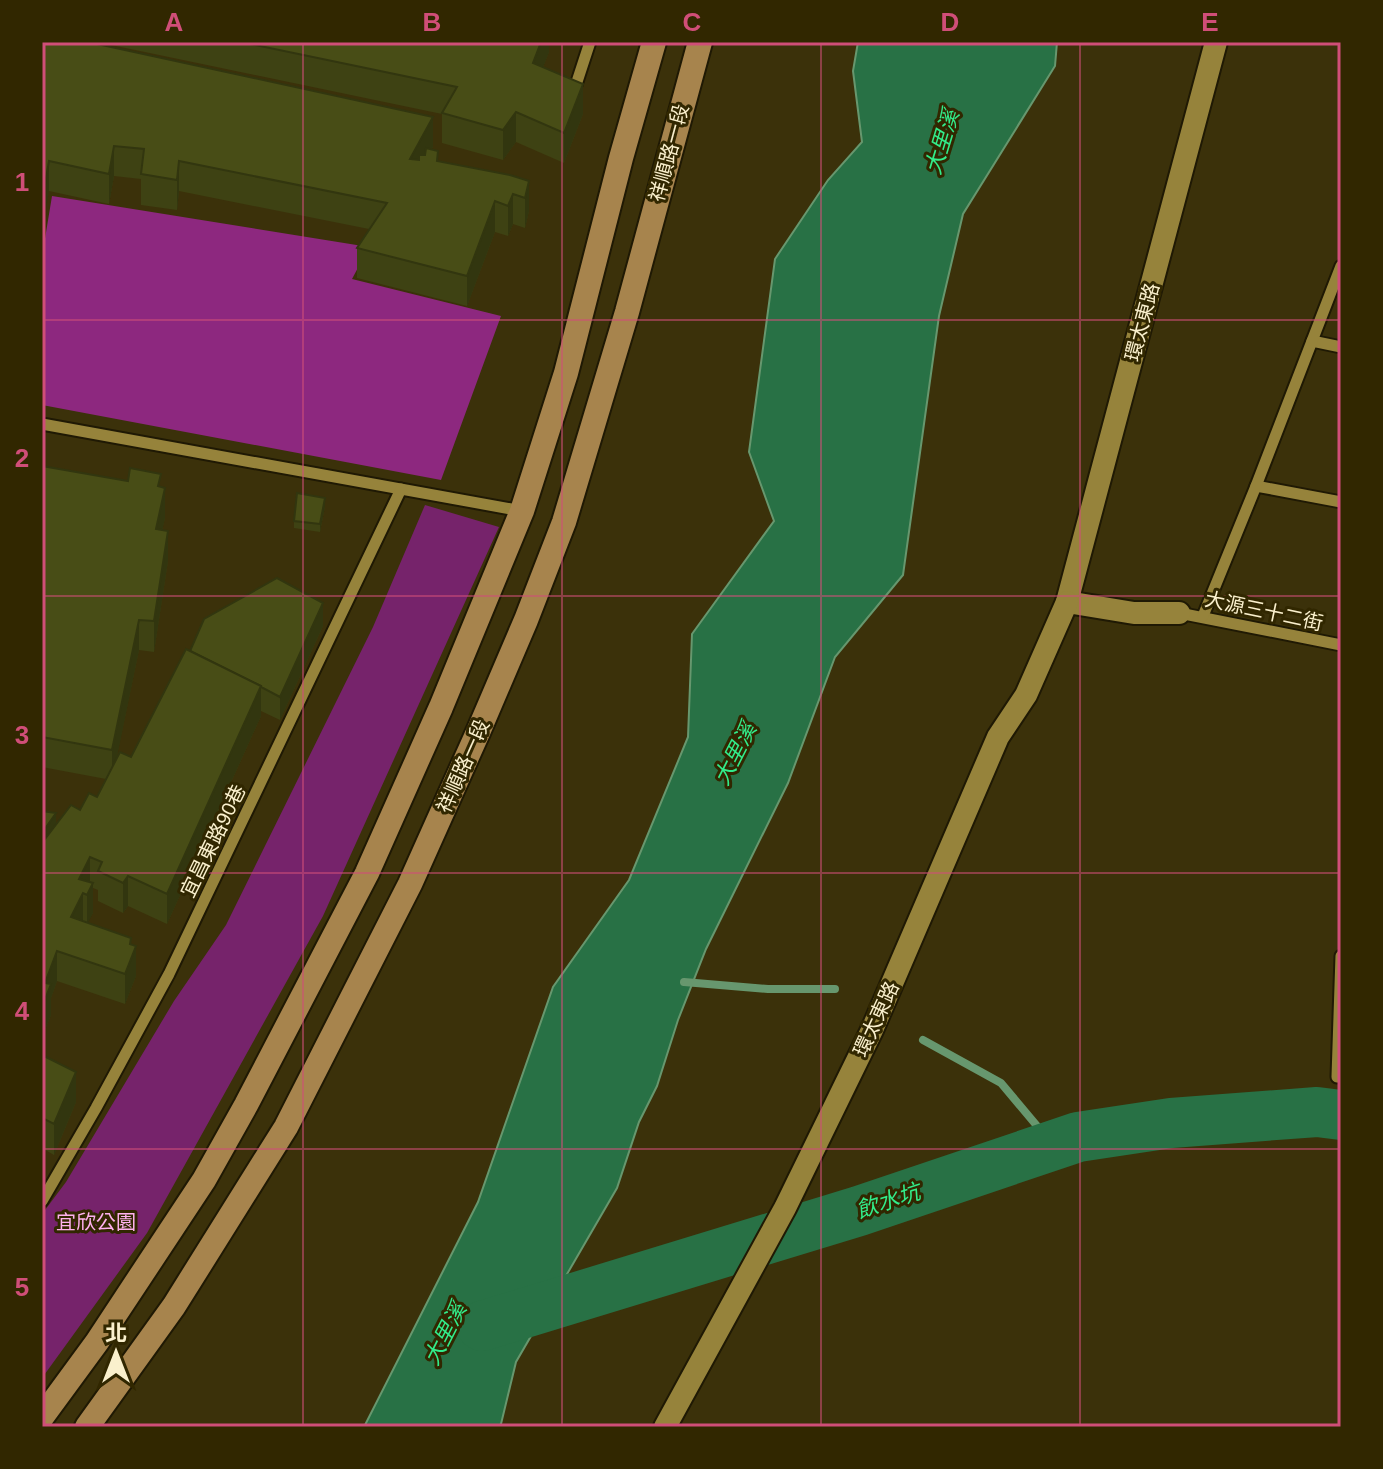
<svg xmlns="http://www.w3.org/2000/svg" width="1383" height="1469" font-family="Arial,'Noto Sans TC',sans-serif">
<style>
.green{fill:#76236b}
.forest{fill:#8d287f}
.water{fill:#287145;stroke:#67976e;stroke-width:2}
.lines{fill:none;stroke-linecap:round;stroke-linejoin:round}
.stream{stroke:#67976e;stroke-width:8}
.river{stroke:#287145;stroke-width:50}
.lane-casing{stroke:#1f1904;stroke-width:15}
.street-casing{stroke:#1f1904;stroke-width:26}
.secondary-casing{stroke:#1f1904;stroke-width:28}
.lane{stroke:#96833b;stroke-width:11}
.street{stroke:#96833b;stroke-width:22}
.secondary{stroke:#a7844d;stroke-width:24}
.wall{fill:#3e4213}
.shaded-wall{fill:#32360f}
.building{fill:#484d16;stroke:#32360f;stroke-width:2}
.grid{fill:none;stroke:#d04e78;stroke-width:2;stroke-opacity:0.55}
.labels{text-anchor:middle;dominant-baseline:central;stroke-width:6;stroke-linejoin:round;paint-order:stroke}
.street-label{font-size:20px;fill:#faf0cd;stroke:#312700}
.park-label{font-size:20px;fill:#feb1ee;stroke:#312700}
.water-label{font-size:22px;font-style:italic;fill:#32ec8a;stroke:#312700}
.neatline{fill:none;stroke:#d04e78;stroke-width:3}
.grid-label{font-size:26px;text-anchor:middle;font-weight:bold;fill:#d04e78}
</style>
<rect width="100%" height="100%" fill="#3b310a"/>
<path class="green" d="M 425,505 L 499,527 L 323,916 L 147,1233 L 42,1378 L 42,1214 L 66,1182 L 174,1001 L 226,925 L 373,627 Z"/>
<path class="forest" d="M 52,196 L 369,247 L 352,279 L 501,316 L 441,480 L 42,405 L 42,257 Z"/>
<path class="water" d="M 858,42 L 1057,42 L 1055,66 L 963,214 L 939,316 L 903,575 L 835,657 L 788,783 L 706,949 L 678,1020 L 657,1086 L 639,1122 L 617,1188 L 516,1362 L 501,1424 L 498,1427 L 364,1427 L 478,1202 L 553,987 L 629,880 L 688,737 L 692,634 L 774,521 L 749,452 L 775,259 L 828,180 L 862,142 L 853,71 Z"/>
<g class="lines">
<g class="stream">
<path d="M 684,982 L 768,989 L 835,989"/>
<path d="M 923,1040 L 1001,1083 L 1053,1145"/>
</g>
<path class="river" d="M 482,1326 L 859,1211 L 1078,1137 L 1171,1123 L 1317,1112 L 1341,1115"/>
<g class="lane-casing">
<g id="lane">
<path d="M 573,94 L 590,42"/>
<path d="M 1312,341 L 1341,347"/>
<path d="M 42,424 L 522,511"/>
<path d="M 1256,486 L 1341,502"/>
<path d="M 1179,613 L 1341,645"/>
<path d="M 1203,616 L 1256,486 L 1341,266"/>
<path d="M 1341,956 L 1337,1077 L 1341,1077"/>
<path d="M 42,1201 L 96,1108 L 169,974 L 401,489"/>
</g>
</g>
<g class="street-casing">
<g id="street">
<path d="M 1179,613 L 1134,613 L 1067,602 L 1216,42"/>
<path d="M 665,1427 L 785,1208 L 872,1030 L 998,737 L 1026,695 L 1067,602"/>
</g>
</g>
<g class="secondary-casing">
<g id="secondary">
<path d="M 42,1417 L 97,1342 L 204,1180 L 246,1105 L 367,873 L 441,707 L 522,511 L 566,373 L 621,158 L 654,42"/>
<path d="M 87,1427 L 174,1306 L 286,1127 L 410,884 L 479,730 L 526,620 L 564,522 L 627,312 L 700,42"/>
</g>
</g>
<use href="#lane" class="lane"/>
<use href="#street" class="street"/>
<use href="#secondary" class="secondary"/>
</g>
<g class="wall">
<path d="M 42,42 L 433,147 L 431,150 L 438,161 L 529,181 L 529,211 L 525,228 L 513,224 L 508,236 L 495,232 L 467,306 L 357,278 L 357,248 L 369,229 L 179,191 L 177,210 L 141,205 L 141,179 L 114,176 L 109,204 L 49,191 Z"/>
<path d="M 97,42 L 549,42 L 549,52 L 543,67 L 583,114 L 564,163 L 516,142 L 503,160 L 442,143 L 442,114 Z"/>
<path d="M 42,466 L 161,487 L 165,518 L 162,530 L 168,561 L 154,652 L 139,650 L 116,760 L 131,757 L 190,651 L 323,626 L 280,720 L 261,711 L 261,716 L 167,924 L 128,906 L 123,913 L 98,901 L 98,890 L 93,888 L 93,913 L 87,923 L 131,944 L 136,976 L 125,1004 L 57,981 L 51,998 L 51,1015 L 42,1037 L 42,811 L 56,824 L 80,810 L 97,797 L 106,779 L 42,767 Z"/>
<path d="M 325,506 L 320,532 L 294,528 L 294,521 Z"/>
<path d="M 42,1055 L 76,1102 L 54,1155 L 42,1148 Z"/>
</g>
<g class="shaded-wall">
<path d="M 541,42 L 549,42 L 549,52 L 533,93 L 533,63 Z"/>
<path d="M 583,84 L 583,114 L 564,163 L 564,133 Z"/>
<path d="M 516,112 L 516,142 L 503,160 L 503,130 Z"/>
<path d="M 433,117 L 433,147 L 410,190 L 410,159 Z"/>
<path d="M 114,146 L 114,176 L 109,204 L 109,174 Z"/>
<path d="M 49,161 L 49,191 L 42,231 L 42,201 Z"/>
<path d="M 179,161 L 179,191 L 177,210 L 177,180 Z"/>
<path d="M 529,181 L 529,211 L 525,228 L 525,198 Z"/>
<path d="M 513,194 L 513,224 L 508,236 L 508,206 Z"/>
<path d="M 495,201 L 495,232 L 467,306 L 467,276 Z"/>
<path d="M 165,488 L 165,518 L 156,559 L 156,529 Z"/>
<path d="M 325,498 L 325,506 L 320,532 L 320,524 Z"/>
<path d="M 168,531 L 168,561 L 154,652 L 154,621 Z"/>
<path d="M 323,603 L 323,626 L 280,720 L 280,697 Z"/>
<path d="M 139,620 L 139,650 L 112,781 L 112,750 Z"/>
<path d="M 261,686 L 261,716 L 167,924 L 167,894 Z"/>
<path d="M 56,813 L 56,844 L 42,863 L 42,833 Z"/>
<path d="M 90,857 L 90,887 L 83,893 L 83,923 L 71,917 L 79,879 Z"/>
<path d="M 128,876 L 128,906 L 123,913 L 123,883 Z"/>
<path d="M 93,883 L 93,913 L 87,925 L 87,895 Z"/>
<path d="M 131,938 L 131,956 L 136,946 L 136,976 L 125,1004 L 125,974 Z"/>
<path d="M 57,951 L 57,981 L 51,998 L 51,1015 L 42,1037 L 42,1007 L 45,983 Z"/>
<path d="M 76,1072 L 76,1102 L 54,1155 L 54,1124 Z"/>
</g>
<g class="building">
<path d="M 42,42 L 88,42 L 433,117 L 410,159 L 419,160 L 419,155 L 425,155 L 426,148 L 438,151 L 437,161 L 510,175 L 529,181 L 525,198 L 513,194 L 508,206 L 495,201 L 467,276 L 357,248 L 387,203 L 179,161 L 177,180 L 141,174 L 144,149 L 114,146 L 109,174 L 49,161 L 42,201 Z"/>
<path d="M 241,42 L 541,42 L 533,63 L 583,84 L 564,133 L 516,112 L 503,130 L 442,113 L 457,87 Z"/>
<path d="M 42,466 L 128,481 L 130,468 L 161,474 L 158,486 L 165,488 L 156,529 L 168,531 L 154,621 L 139,620 L 112,750 L 42,737 Z"/>
<path d="M 297,493 L 325,498 L 320,524 L 294,521 Z"/>
<path d="M 277,578 L 323,603 L 280,697 L 261,687 L 261,686 L 190,651 L 204,619 Z"/>
<path d="M 186,649 L 261,686 L 167,894 L 128,876 L 123,883 L 98,871 L 102,862 L 90,857 L 79,879 L 93,883 L 87,895 L 83,893 L 71,917 L 131,938 L 130,944 L 136,946 L 125,974 L 57,951 L 45,983 L 51,984 L 42,1007 L 42,843 L 71,805 L 80,810 L 89,793 L 97,797 L 120,752 L 131,757 Z"/>
<path d="M 42,811 L 56,813 L 42,833 Z"/>
<path d="M 42,1055 L 76,1072 L 54,1124 L 42,1118 Z"/>
</g>
<path class="grid" d="M 303,42 L 303,1427M 562,42 L 562,1427M 821,42 L 821,1427M 1080,42 L 1080,1427M 42,320 L 1341,320M 42,596 L 1341,596M 42,873 L 1341,873M 42,1149 L 1341,1149"/>
<g class="labels">
<g class="street-label">
<text transform="translate(669 153) rotate(-75)">祥順路一段</text>
<text transform="translate(1142 322) rotate(-75)">環太東路</text>
<text transform="translate(1264 611) rotate(12)">大源三十二街</text>
<text transform="translate(463 766) rotate(-66)">祥順路一段</text>
<text transform="translate(213 841) rotate(-64)">宜昌東路90巷</text>
<text transform="translate(876 1019) rotate(-65)">環太東路</text>
</g>
<g class="park-label">
<text x="96" y="1222">宜欣公園</text>
</g>
<g class="water-label">
<text transform="translate(942 142) rotate(-73)">大里溪</text>
<text transform="translate(735 754) rotate(-63)">大里溪</text>
<text transform="translate(888 1201) rotate(-18)">飲水坑</text>
<text transform="translate(445 1334) rotate(-63)">大里溪</text>
</g>
</g>
<rect width="1383" height="1469" fill="none" stroke="#312700" stroke-width="88"/>
<g transform="translate(116 1353)" stroke="#312700" stroke-width="6" paint-order="stroke">
<path d="M0-6L14 30L0 20L-14 30Z" fill="#faf0cd"/>
<text y="-12" font-size="22" font-weight="bold" text-anchor="middle" fill="#faf0cd">北</text>
</g>
<rect x="44" y="44" width="1295" height="1381" class="neatline"/>
<g class="grid-label">
<text x="174" y="31">A</text>
<text x="432" y="31">B</text>
<text x="692" y="31">C</text>
<text x="950" y="31">D</text>
<text x="1210" y="31">E</text>
<text x="22" y="191">1</text>
<text x="22" y="467">2</text>
<text x="22" y="744">3</text>
<text x="22" y="1020">4</text>
<text x="22" y="1296">5</text>
</g>
</svg>
